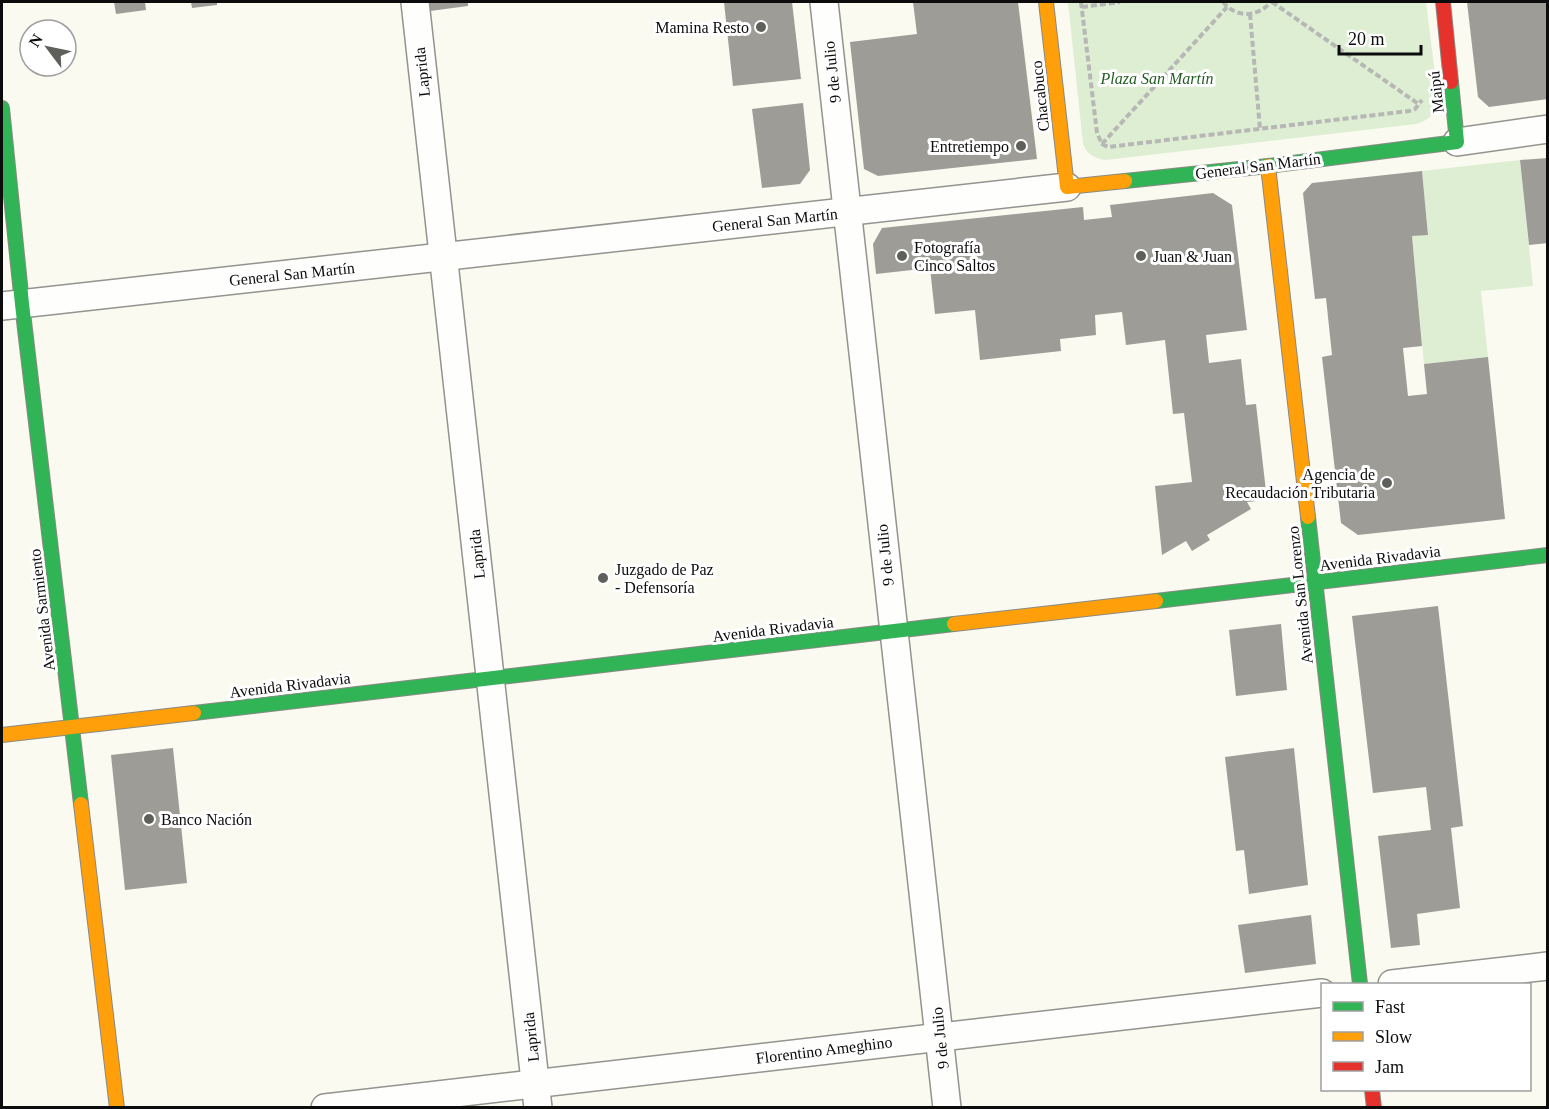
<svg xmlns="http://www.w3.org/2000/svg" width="1549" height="1109" font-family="Georgia,serif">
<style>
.green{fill:#ddeed2}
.building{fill:#9d9c96}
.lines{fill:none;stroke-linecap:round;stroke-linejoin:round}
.street-casing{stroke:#93938f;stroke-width:30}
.fast-casing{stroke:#8a8a85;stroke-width:16}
.slow-casing{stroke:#8a8a85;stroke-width:16}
.jam-casing{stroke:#8a8a85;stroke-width:16}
.path{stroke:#b7b7b5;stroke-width:4;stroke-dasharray:6 3;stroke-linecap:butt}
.street{stroke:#fefefd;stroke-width:27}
.fast{stroke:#30b455;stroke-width:14}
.slow{stroke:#ff9f0a;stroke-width:14}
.jam{stroke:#e5322d;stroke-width:14}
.poi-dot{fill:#5f5f5c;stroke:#fff;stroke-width:2}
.labels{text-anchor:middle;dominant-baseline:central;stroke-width:6;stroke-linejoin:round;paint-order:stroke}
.poi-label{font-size:16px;fill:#0c0c0c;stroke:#fff;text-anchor:start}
.street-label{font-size:16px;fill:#0c0c0c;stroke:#fff}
.park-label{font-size:16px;font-style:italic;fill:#235d25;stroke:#fff}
</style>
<rect width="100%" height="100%" fill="#fafaf0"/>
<g class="green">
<path d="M 1068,2 L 1426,2 L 1438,98 C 1436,113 1430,120 1416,124 L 1105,160 C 1094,158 1087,154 1083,144 Z"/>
<path d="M 1520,160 L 1533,286 L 1481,291 L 1488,357 L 1424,364 L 1412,236 L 1428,234 L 1422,171 Z"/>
</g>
<g class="building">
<path d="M 114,2 L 145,2 L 146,10 L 116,14 Z"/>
<path d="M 191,2 L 217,2 L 217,5 L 192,8 Z"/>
<path d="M 429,2 L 468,2 L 468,6 L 430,11 Z"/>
<path d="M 724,2 L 792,2 L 801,79 L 733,86 Z"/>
<path d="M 913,2 L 1018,2 L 1037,159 L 878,176 L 864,169 L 850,42 L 917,34 Z"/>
<path d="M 1467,2 L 1548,2 L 1548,99 L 1489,107 L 1478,97 Z"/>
<path d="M 803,103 L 810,170 L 800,184 L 762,188 L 752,109 Z"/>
<path d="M 1548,158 L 1548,243 L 1529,245 L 1520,160 Z"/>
<path d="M 1422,171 L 1428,235 L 1412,236 L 1422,346 L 1403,348 L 1408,396 L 1427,394 L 1424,364 L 1488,357 L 1505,519 L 1358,535 L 1341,523 L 1322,357 L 1332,355 L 1326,298 L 1315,299 L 1303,193 L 1312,183 Z"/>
<path d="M 1213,193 L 1232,205 L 1247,330 L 1206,335 L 1209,363 L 1241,359 L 1246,405 L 1256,404 L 1267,500 L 1247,502 L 1251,509 L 1207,535 L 1210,540 L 1192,551 L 1186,541 L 1162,555 L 1155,486 L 1192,482 L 1184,413 L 1173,414 L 1165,340 L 1126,345 L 1122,312 L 1095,315 L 1096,335 L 1060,339 L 1061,351 L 980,360 L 975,310 L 935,314 L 930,268 L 876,274 L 873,244 L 882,228 L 1083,207 L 1084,220 L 1112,217 L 1110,205 Z"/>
<path d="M 1438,606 L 1463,826 L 1451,828 L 1460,908 L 1417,914 L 1420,945 L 1391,948 L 1378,836 L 1431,830 L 1426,787 L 1373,793 L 1352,616 Z"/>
<path d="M 1281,624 L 1287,690 L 1236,696 L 1229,630 Z"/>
<path d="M 173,748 L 187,883 L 125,890 L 111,755 Z"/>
<path d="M 1294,748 L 1308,885 L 1249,894 L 1244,850 L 1236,851 L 1225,757 Z"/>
<path d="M 1311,915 L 1316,964 L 1245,973 L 1238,925 Z"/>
</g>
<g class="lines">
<g class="street-casing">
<g id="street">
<path d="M 415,2 L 538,1108"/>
<path d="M 824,2 L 947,1108"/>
<path d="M 1457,142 L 1548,129"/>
<path d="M 2,306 L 1067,187"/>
<path d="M 1392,984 L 1548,966"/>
<path d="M 325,1108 L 1322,993"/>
</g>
</g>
<g class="fast-casing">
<g id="fast">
<path d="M 2,108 L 22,304 L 81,804"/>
<path d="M 1125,181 L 1268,166 L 1457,142 L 1451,82"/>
<path d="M 1308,517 L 1360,984"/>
<path d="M 1156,601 L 1548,555"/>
<path d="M 194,713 L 954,624"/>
</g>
</g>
<g class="slow-casing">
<g id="slow">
<path d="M 1046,2 L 1067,187 L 1125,181"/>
<path d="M 1268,166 L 1308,517"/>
<path d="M 954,624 L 1156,601"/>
<path d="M 2,735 L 194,713"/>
<path d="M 81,804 L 117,1108"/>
</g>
</g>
<g class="jam-casing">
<g id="jam">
<path d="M 1443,2 L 1451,82"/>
<path d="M 1372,1090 L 1374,1108"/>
</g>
</g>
<g class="path">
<path d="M 1081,2 L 1097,133 L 1102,144 L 1108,147 L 1409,111 L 1415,109 L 1422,100"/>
<path d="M 1223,2 C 1237,19 1258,17 1271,2"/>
<path d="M 1272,2 L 1420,105"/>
<path d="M 1082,7 L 1120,2"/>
<path d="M 1250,14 L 1260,129"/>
<path d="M 1102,144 L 1227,7"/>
</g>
<use href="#street" class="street"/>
<use href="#fast" class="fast"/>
<use href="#slow" class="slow"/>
<use href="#jam" class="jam"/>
</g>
<g class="poi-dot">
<circle cx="761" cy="27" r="6"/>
<circle cx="1021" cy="146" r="6"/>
<circle cx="902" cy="256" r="6"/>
<circle cx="1141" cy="256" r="6"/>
<circle cx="1387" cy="483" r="6"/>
<circle cx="603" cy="578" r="6"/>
<circle cx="149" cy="819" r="6"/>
</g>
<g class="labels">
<g class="poi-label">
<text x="749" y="27" text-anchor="end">Mamina Resto</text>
<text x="1009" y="146" text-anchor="end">Entretiempo</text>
<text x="914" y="247">Fotografía<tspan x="914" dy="18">Cinco Saltos</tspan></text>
<text x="1153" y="256">Juan &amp; Juan</text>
<text x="1375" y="474" text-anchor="end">Agencia de<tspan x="1375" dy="18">Recaudación Tributaria</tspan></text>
<text x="615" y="569">Juzgado de Paz<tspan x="615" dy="18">- Defensoría</tspan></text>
<text x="161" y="819">Banco Nación</text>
</g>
<g class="street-label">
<text transform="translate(422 72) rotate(-96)">Laprida</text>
<text transform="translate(832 72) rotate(-96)">9 de Julio</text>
<text transform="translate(1436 92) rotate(-96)">Maipú</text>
<text transform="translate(1040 96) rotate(-96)">Chacabuco</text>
<text transform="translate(1258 166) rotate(-7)">General San Martín</text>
<text transform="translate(775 220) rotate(-6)">General San Martín</text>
<text transform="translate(292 274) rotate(-6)">General San Martín</text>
<text transform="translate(477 554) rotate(-96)">Laprida</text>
<text transform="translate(885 555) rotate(-96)">9 de Julio</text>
<text transform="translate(1380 558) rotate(-7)">Avenida Rivadavia</text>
<text transform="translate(1300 595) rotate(-96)">Avenida San Lorenzo</text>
<text transform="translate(42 610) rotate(-97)">Avenida Sarmiento</text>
<text transform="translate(773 629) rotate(-7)">Avenida Rivadavia</text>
<text transform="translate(290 685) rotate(-7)">Avenida Rivadavia</text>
<text transform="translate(531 1037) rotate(-96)">Laprida</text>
<text transform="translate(940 1038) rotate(-96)">9 de Julio</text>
<text transform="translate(824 1050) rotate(-7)">Florentino Ameghino</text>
</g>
<g class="park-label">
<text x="1157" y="78">Plaza San Martín</text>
</g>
</g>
<rect width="1549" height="1109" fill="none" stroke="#0c0c0c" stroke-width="6"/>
<rect x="1321" y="983" width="210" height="108" fill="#ffffff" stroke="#9e9e9e" stroke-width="1.5"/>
<rect x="1333" y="1002" width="30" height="9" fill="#30b455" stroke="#9e9e9e" stroke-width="1.5"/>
<text x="1375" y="1013" font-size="18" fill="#0c0c0c">Fast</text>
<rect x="1333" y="1032" width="30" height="9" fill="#ff9f0a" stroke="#9e9e9e" stroke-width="1.5"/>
<text x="1375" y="1043" font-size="18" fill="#0c0c0c">Slow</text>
<rect x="1333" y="1062" width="30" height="9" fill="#e5322d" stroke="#9e9e9e" stroke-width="1.5"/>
<text x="1375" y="1073" font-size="18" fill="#0c0c0c">Jam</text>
<g transform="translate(48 48) rotate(302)"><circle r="28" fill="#ffffff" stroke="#9e9e9e" stroke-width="1.5"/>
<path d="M0-4.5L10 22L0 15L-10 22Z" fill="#5f5f5c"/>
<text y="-9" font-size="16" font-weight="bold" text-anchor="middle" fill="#0c0c0c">N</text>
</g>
<path d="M1339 45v9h82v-9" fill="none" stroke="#0c0c0c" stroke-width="3"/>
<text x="1348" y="45" font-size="18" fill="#0c0c0c" stroke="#ffffff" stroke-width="4.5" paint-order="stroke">20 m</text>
</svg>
